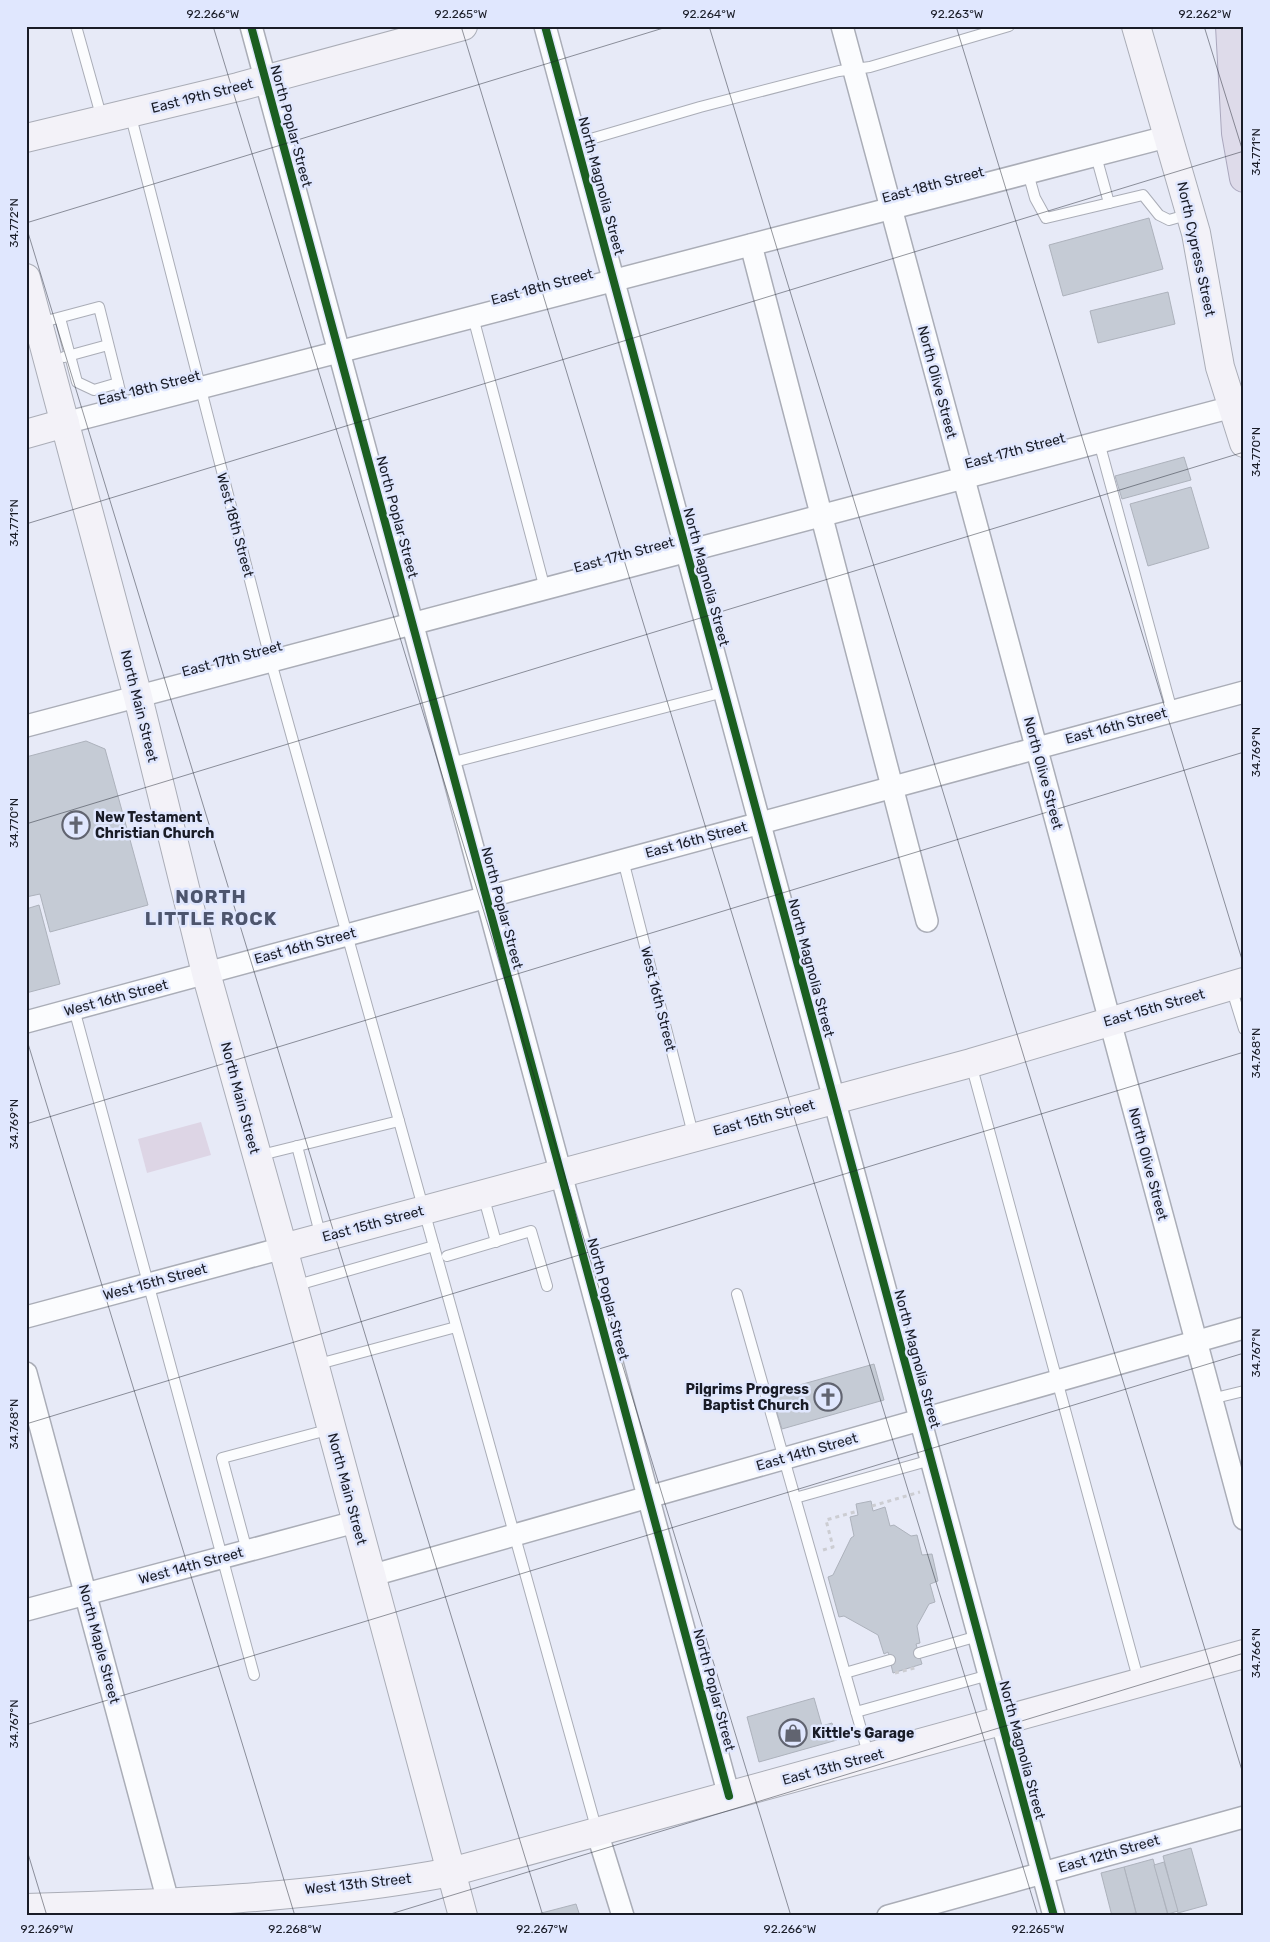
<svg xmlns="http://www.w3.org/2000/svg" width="1270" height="1942" font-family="Rubik,sans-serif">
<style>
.green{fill:#ddd5e5}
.building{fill:#c5cbd5;stroke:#adb2bc}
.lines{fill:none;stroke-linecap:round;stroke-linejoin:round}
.lane-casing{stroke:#aaadb7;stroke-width:12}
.street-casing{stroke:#aaadb7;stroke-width:24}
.secondary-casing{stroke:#aaadb7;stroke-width:30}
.highway-casing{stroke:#aaa7bd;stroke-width:30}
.path{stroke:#cccdd2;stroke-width:3;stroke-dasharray:4 4;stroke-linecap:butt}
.lane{stroke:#fbfcfe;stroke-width:10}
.street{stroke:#fbfcfe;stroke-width:21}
.secondary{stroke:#f3f2f8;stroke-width:28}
.highway{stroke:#dedbea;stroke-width:28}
.cycleway-casing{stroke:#e0e7fe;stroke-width:11}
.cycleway{stroke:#1b5e20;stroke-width:8}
.ticks{fill:none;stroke:#191c27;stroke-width:1;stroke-opacity:0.45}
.labels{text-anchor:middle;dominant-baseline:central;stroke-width:5;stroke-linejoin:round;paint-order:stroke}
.street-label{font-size:14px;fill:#191c27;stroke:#e0e7fe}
.poi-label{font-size:14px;font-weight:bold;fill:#191c27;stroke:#e0e7fe;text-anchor:start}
.district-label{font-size:19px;font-weight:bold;letter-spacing:1px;fill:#4d556d;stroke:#e0e7fe}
.neatline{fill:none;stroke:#191c27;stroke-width:2}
.ticks-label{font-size:12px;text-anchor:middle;fill:#191c27}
</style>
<rect width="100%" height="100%" fill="#e7eaf7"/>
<path class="green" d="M 201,1122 L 211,1155 L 147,1173 L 138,1139 Z"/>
<g class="building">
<path d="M 1149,218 L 1163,269 L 1063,296 L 1049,245 Z"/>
<path d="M 1168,292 L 1175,324 L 1098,343 L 1090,311 Z"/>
<path d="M 1184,457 L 1191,480 L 1122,499 L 1115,476 Z"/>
<path d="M 1191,487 L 1209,548 L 1148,566 L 1130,504 Z"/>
<path d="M 86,741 L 105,749 L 148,905 L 50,932 L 40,894 L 26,897 L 26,757 Z"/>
<path d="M 39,905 L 60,984 L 26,993 L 26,909 Z"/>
<path d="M 874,1364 L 884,1400 L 782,1429 L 771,1393 Z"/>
<path d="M 871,1501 L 873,1511 L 885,1507 L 890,1526 L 894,1525 L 911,1536 L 917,1535 L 922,1555 L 932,1554 L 938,1581 L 930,1584 L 935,1602 L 929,1604 L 917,1626 L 920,1643 L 916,1644 L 922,1664 L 893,1673 L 888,1652 L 884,1654 L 878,1635 L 844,1616 L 839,1617 L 828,1577 L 833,1575 L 851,1538 L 854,1536 L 850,1517 L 858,1515 L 856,1504 Z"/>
<path d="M 814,1698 L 822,1726 L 832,1723 L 837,1740 L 759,1762 L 747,1717 Z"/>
<path d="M 1191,1848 L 1207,1905 L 1178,1913 L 1163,1856 Z"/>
<path d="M 1153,1859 L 1168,1916 L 1137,1916 L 1124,1867 Z"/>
<path d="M 1164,1862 L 1178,1911 L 1168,1914 L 1154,1865 Z"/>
<path d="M 1124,1867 L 1136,1913 L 1112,1916 L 1101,1873 Z"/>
<path d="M 576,1904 L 580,1916 L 530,1916 Z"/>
</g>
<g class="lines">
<g class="lane-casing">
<g id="lane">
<path d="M 76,26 L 102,119"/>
<path d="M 130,113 L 271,662 L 597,1831"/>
<path d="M 577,143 L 700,107 L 839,71 L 870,67 L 1009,26"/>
<path d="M 1096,156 L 1109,203"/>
<path d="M 1028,173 L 1035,198 L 1046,218 L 1143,195 L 1159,215 L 1169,220 L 1190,214"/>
<path d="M 473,317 L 545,589"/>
<path d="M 60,318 L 77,382 L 94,390 L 118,383"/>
<path d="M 39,323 L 99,307 L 124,407"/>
<path d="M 64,357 L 108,345"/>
<path d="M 1099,442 L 1172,711"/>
<path d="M 450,763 L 724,692"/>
<path d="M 623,860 L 694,1138"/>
<path d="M 1231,987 L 1244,1029"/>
<path d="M 74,1009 L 254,1675"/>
<path d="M 971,1064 L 1139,1682"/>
<path d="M 297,1146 L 321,1237"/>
<path d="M 257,1156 L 399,1121"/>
<path d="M 483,1195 L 496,1242"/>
<path d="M 447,1256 L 531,1231 L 547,1286"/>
<path d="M 294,1286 L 434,1246"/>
<path d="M 737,1294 L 869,1757"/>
<path d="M 315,1365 L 456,1327"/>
<path d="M 1211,1399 L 1244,1391"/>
<path d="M 795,1498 L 931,1460"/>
<path d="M 247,1551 L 222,1458 L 331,1429"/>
<path d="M 919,1653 L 978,1636"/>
<path d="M 845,1673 L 890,1660"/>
<path d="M 856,1712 L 989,1675"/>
</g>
</g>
<g class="street-casing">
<g id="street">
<path d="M 251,26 L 729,1796"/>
<path d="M 545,26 L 1054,1916"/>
<path d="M 842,26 L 1244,1519"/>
<path d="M 751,245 L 927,921"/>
<path d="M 65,423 L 1170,136"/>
<path d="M 26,726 L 1232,407"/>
<path d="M 26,1022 L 1244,692"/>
<path d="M 26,1317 L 283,1248"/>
<path d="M 26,1373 L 172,1916"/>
<path d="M 370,1576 L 1244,1328"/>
<path d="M 26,1610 L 355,1522"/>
<path d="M 597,1832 L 623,1916"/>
<path d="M 888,1916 L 1244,1817"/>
</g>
</g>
<g class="secondary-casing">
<g id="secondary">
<path d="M 1136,26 L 1196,233 L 1220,367 L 1244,443"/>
<path d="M 26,138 L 238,87 L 463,26"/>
<path d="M 26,278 L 138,697 L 206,973 L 283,1248 L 463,1916"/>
<path d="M 26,434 L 65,423"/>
<path d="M 283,1248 L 971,1063 L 1244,982"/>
<path d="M 26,1908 C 166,1904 314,1898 451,1872 L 1244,1654"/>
</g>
</g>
<g class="highway-casing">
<path id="highway" d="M 1230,26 L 1236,133 L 1244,178"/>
</g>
<g class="path">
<path d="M 872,1506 L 920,1492"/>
<path d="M 823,1550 L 833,1547 L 826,1520 L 858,1511"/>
<path d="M 895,1673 L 918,1667"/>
</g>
<use href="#lane" class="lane"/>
<use href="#street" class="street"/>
<use href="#secondary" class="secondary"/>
<use href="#highway" class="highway"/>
<g class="cycleway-casing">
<g id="cycleway">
<path d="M 251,26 L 729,1796"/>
<path d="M 545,26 L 1054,1916"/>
</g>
</g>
<use href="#cycleway" class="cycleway"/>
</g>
<path class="ticks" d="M 213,26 L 791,1916M 461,26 L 1038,1916M 709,26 L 1244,1777M 956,26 L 1244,966M 1204,26 L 1244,155M 26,223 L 670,26M 26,226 L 543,1916M 26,524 L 1244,151M 26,824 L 1244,452M 26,1037 L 295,1916M 26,1124 L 1244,752M 26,1424 L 1244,1052M 26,1725 L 1244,1353M 26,1847 L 47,1916M 384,1916 L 1244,1653"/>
<defs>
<g id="church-ring" transform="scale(1.4375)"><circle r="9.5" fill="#e0e7fe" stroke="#616470" stroke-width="1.5"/><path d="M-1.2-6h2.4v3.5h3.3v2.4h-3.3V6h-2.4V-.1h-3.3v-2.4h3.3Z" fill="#616470"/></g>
<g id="shop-ring" transform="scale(1.4375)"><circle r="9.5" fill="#e0e7fe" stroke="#616470" stroke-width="1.5"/><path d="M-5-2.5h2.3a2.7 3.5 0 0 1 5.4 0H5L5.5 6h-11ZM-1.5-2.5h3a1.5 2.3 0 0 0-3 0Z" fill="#616470"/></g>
</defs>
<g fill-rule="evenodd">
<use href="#church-ring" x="76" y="825"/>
<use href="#church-ring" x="828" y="1397"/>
<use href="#shop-ring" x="793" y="1733"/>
</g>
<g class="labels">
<g class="street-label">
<text transform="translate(202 96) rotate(-14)">East 19th Street</text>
<text transform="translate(291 126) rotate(75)">North Poplar Street</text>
<text transform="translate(933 185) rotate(-15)">East 18th Street</text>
<text transform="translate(601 186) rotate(75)">North Magnolia Street</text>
<text transform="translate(1196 249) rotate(78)">North Cypress Street</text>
<text transform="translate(542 287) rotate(-15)">East 18th Street</text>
<text transform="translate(937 382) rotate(75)">North Olive Street</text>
<text transform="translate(149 388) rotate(-14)">East 18th Street</text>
<text transform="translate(1015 451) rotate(-15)">East 17th Street</text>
<text transform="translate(397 517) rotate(75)">North Poplar Street</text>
<text transform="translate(235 525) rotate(75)">West 18th Street</text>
<text transform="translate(624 555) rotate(-15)">East 17th Street</text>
<text transform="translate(706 577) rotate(75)">North Magnolia Street</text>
<text transform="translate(232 659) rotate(-15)">East 17th Street</text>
<text transform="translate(139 706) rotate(76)">North Main Street</text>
<text transform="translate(1116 726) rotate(-15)">East 16th Street</text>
<text transform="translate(1043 773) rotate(75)">North Olive Street</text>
<text transform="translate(696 840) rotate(-15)">East 16th Street</text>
<text transform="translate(502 908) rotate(75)">North Poplar Street</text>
<text transform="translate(305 946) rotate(-15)">East 16th Street</text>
<text transform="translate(811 968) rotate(75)">North Magnolia Street</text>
<text transform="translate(116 998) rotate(-15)">West 16th Street</text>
<text transform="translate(658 999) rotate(76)">West 16th Street</text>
<text transform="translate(1154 1008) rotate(-16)">East 15th Street</text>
<text transform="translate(240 1098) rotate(75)">North Main Street</text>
<text transform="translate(764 1118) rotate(-15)">East 15th Street</text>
<text transform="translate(1148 1164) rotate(75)">North Olive Street</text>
<text transform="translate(373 1224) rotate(-15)">East 15th Street</text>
<text transform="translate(155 1282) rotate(-15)">West 15th Street</text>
<text transform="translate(608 1299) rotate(75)">North Poplar Street</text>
<text transform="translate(917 1359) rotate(75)">North Magnolia Street</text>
<text transform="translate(807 1452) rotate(-16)">East 14th Street</text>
<text transform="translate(347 1489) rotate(75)">North Main Street</text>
<text transform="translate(191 1566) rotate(-15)">West 14th Street</text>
<text transform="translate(99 1644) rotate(75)">North Maple Street</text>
<text transform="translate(714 1690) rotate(75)">North Poplar Street</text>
<text transform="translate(1022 1750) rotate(75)">North Magnolia Street</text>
<text transform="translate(833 1767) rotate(-15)">East 13th Street</text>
<text transform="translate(1109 1854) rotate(-16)">East 12th Street</text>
<text transform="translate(358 1884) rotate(-6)">West 13th Street</text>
</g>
<g class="poi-label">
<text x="95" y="817">New Testament<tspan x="95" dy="16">Christian Church</tspan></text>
<text x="809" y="1389" text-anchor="end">Pilgrims Progress<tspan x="809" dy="16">Baptist Church</tspan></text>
<text x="812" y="1733">Kittle's Garage</text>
</g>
<g class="district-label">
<text x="211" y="896">NORTH<tspan x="211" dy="22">LITTLE ROCK</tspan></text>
</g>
</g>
<rect width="1270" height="1942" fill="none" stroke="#e0e7fe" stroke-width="55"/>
<rect x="28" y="28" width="1214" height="1886" class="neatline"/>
<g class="ticks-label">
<text x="213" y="18">92.266°W</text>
<text x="461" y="18">92.265°W</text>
<text x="709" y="18">92.264°W</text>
<text x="957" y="18">92.263°W</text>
<text x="1205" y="18">92.262°W</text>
<text transform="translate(1256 152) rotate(-90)" y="4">34.771°N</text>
<text transform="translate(14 223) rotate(-90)" y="4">34.772°N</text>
<text transform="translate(1256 452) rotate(-90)" y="4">34.770°N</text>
<text transform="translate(14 523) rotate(-90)" y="4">34.771°N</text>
<text transform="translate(1256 752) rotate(-90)" y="4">34.769°N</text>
<text transform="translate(14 823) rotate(-90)" y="4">34.770°N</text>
<text transform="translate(1256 1053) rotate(-90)" y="4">34.768°N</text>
<text transform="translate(14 1124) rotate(-90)" y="4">34.769°N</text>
<text transform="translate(1256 1353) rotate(-90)" y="4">34.767°N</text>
<text transform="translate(14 1424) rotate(-90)" y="4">34.768°N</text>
<text transform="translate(1256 1653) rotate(-90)" y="4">34.766°N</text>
<text transform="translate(14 1724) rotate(-90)" y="4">34.767°N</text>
<text x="47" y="1933">92.269°W</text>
<text x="295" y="1933">92.268°W</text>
<text x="542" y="1933">92.267°W</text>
<text x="790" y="1933">92.266°W</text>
<text x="1038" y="1933">92.265°W</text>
</g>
</svg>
